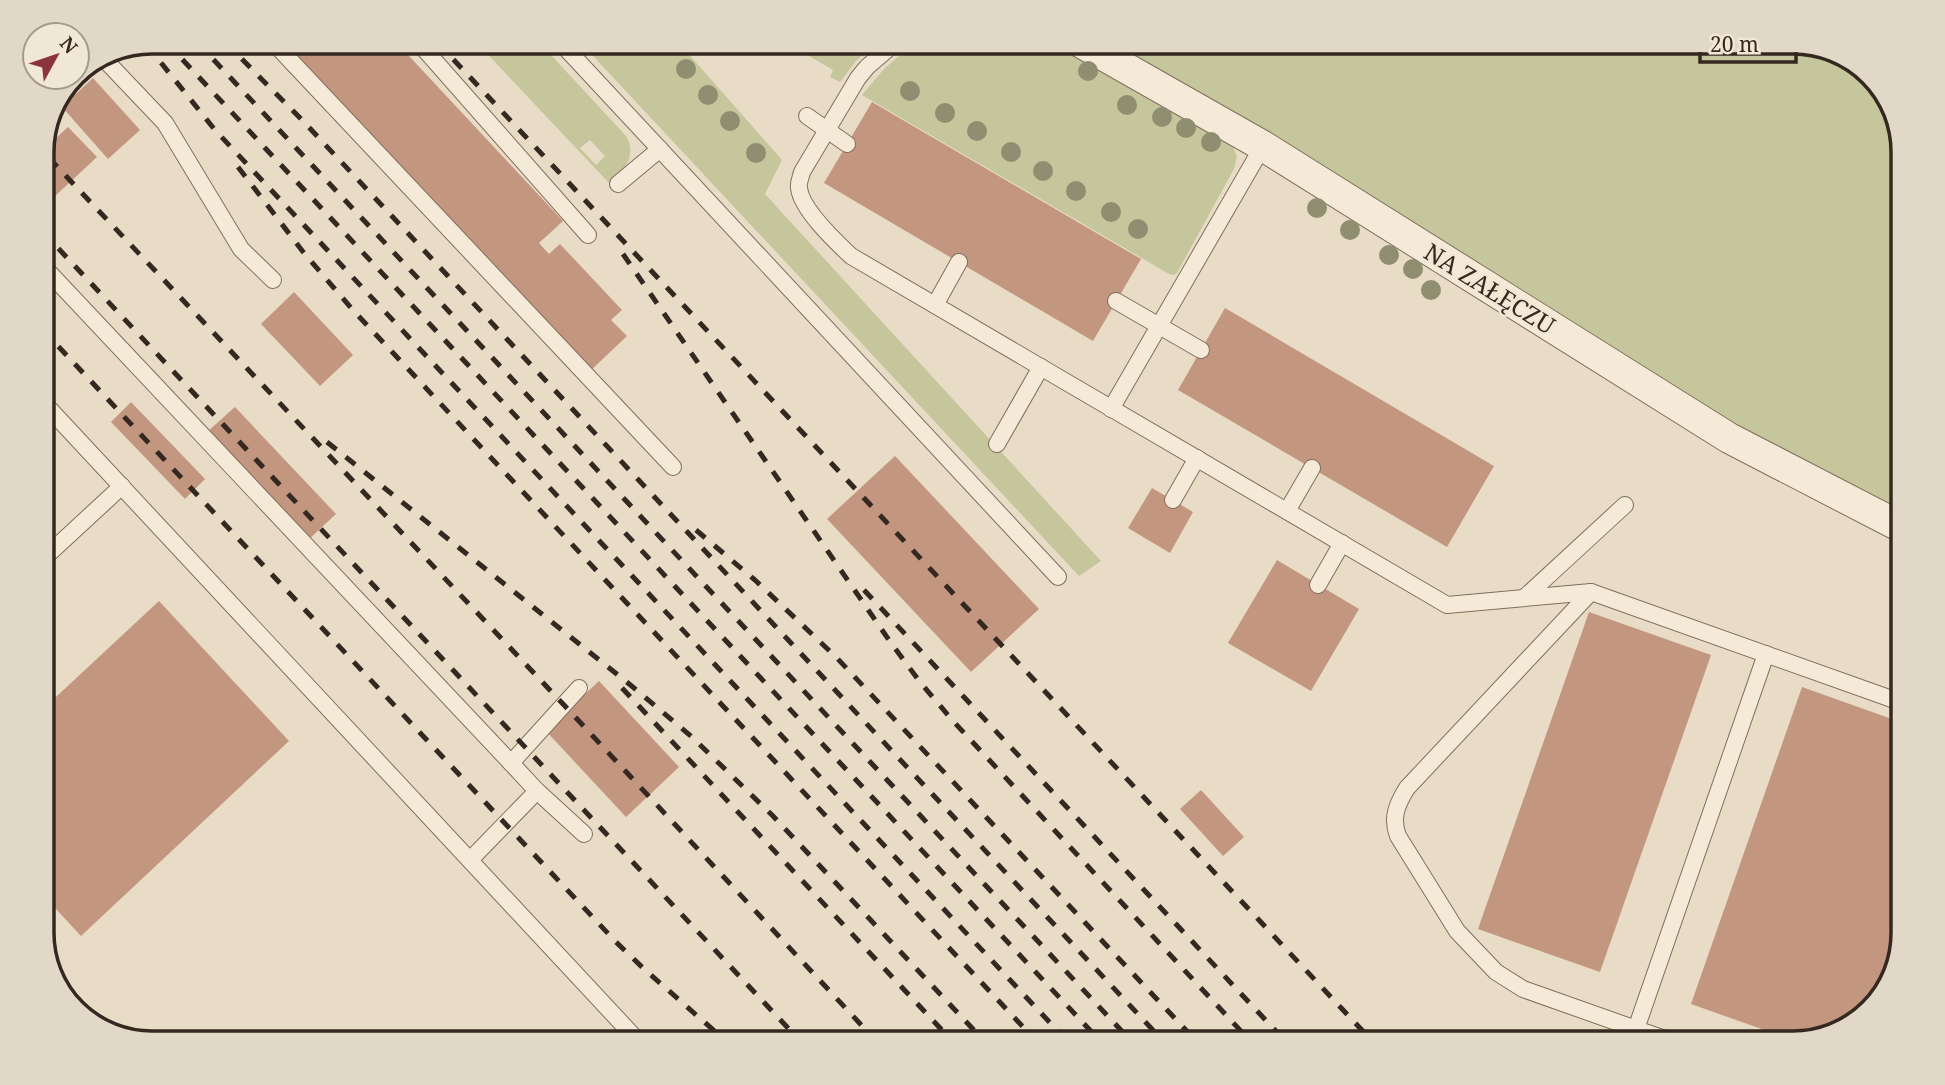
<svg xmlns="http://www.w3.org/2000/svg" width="1945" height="1085" font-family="'Noto Serif',serif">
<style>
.green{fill:#c5c69b;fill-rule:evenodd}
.building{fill:#c39680}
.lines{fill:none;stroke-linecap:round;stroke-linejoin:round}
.lane-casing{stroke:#826e5e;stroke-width:18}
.street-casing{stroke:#826e5e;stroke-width:32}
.lane{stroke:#f5ead8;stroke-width:16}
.street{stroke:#f5ead8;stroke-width:30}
.rail{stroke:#342820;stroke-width:5;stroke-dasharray:12 12;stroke-linecap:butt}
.tree{fill:#908e70}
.labels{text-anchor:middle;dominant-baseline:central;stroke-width:5;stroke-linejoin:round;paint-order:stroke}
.street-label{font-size:24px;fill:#342820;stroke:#f1e7d5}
.rim{fill:none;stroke:#342820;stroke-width:3.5}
</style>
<rect width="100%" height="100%" fill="#e9dcc6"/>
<g class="green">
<path d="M 476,42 L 539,42 L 626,136 C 637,155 625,171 609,183 ZM 590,140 L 605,156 L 596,165 L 580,148 Z"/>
<path d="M 580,42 L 678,42 L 782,160 L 765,194 L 1101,561 L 1079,576 Z"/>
<path d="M 785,42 L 876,42 L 856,61 L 840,82 L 830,77 L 833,70 Z"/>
<path d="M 915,42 L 1056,42 L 1208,128 L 1232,145 L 1237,156 L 1234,169 L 1177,273 L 1174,275 L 1169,274 L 862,95 L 884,69 Z"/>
<path d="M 1107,42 L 1793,42 L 1848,57 L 1885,91 L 1903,145 L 1903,521 L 1835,486 Z"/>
</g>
<g class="building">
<path d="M 293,42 L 396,42 L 563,221 L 539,243 L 549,254 L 560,244 L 622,310 L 611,320 L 627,336 L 588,373 L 284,51 Z"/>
<path d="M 93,78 L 140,130 L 108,159 L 62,107 Z"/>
<path d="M 872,102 L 1141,259 L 1093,341 L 824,183 Z"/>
<path d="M 68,127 L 97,157 L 54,197 L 42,184 L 42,151 Z"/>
<path d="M 294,292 L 353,355 L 320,386 L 261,324 Z"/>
<path d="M 1225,308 L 1494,466 L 1447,547 L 1178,390 Z"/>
<path d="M 131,402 L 205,479 L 185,499 L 111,422 Z"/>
<path d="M 235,407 L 336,514 L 308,540 L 207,432 Z"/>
<path d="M 895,456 L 1039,609 L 971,672 L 827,519 Z"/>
<path d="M 1152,488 L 1193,512 L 1170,553 L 1128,528 Z"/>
<path d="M 1277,560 L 1359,609 L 1311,691 L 1228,643 Z"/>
<path d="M 159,601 L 289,741 L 81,936 L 42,894 L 42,710 Z"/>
<path d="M 1589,612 L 1711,655 L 1600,972 L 1478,929 Z"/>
<path d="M 599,681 L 679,767 L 626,817 L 546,731 Z"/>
<path d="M 1802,687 L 1903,723 L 1903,934 L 1888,988 L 1848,1028 L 1798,1042 L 1691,1004 Z"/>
<path d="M 1201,790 L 1244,837 L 1223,856 L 1180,809 Z"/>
</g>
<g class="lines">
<g class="lane-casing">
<g id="lane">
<path d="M 273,42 L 673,467"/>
<path d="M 418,42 L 588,235"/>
<path d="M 560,42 L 1058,577"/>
<path d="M 896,42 L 867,67 L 858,78 L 802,172 C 801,177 798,183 799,188 C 801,209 836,242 851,256 L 1447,605 L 1591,592 L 1903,703"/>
<path d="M 106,61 L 165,123 L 241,249 L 273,280"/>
<path d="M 807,116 L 847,144"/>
<path d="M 618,184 L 660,149"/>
<path d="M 42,265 L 511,763"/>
<path d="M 1116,301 L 1201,350"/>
<path d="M 935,305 L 959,262"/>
<path d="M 42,401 L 640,1043"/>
<path d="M 1111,409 L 1263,146"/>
<path d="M 997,444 L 1041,367"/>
<path d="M 1173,500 L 1197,458"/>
<path d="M 1287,511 L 1312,468"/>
<path d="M 42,560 L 122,486"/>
<path d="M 1318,585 L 1342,543"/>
<path d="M 1591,592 L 1407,788 C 1397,804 1391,818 1398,836 L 1457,931 L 1496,972 L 1523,989 L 1636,1029"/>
<path d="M 1524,598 L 1625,505"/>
<path d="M 537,791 L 511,763 L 579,688"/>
<path d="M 470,860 L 537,791 L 584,834"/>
<path d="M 1677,1043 L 1636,1029 L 1766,654"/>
</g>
</g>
<g class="street-casing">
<path id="street" d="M 1080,42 L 1263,146 L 1729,438 L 1903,528"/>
</g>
<use href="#lane" class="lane"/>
<use href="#street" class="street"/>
<g class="rail">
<path d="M 166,42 L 1102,1043"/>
<path d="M 197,42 L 1133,1043"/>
<path d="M 225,42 L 303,121 L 1165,1043"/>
<path d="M 437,42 L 1374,1043"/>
<path d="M 146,44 L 215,130 L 1069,1043"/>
<path d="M 49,158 L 564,705 L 878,1043"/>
<path d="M 238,167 L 304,253 L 352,309 L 1038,1043"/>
<path d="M 42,231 L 802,1043"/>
<path d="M 623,254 L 891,643 L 920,682 L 953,721 L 1252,1043"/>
<path d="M 42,329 L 616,942 L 643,968 L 728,1043"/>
<path d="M 327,442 L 628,683 L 692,737 L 772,815 L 986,1043"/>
<path d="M 696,530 L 755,580 L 836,657 L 1198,1043"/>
<path d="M 864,590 L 1287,1043"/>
<path d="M 622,688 L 954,1043"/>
</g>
</g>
<g class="tree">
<circle cx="686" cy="69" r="10"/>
<circle cx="1088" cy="71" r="10"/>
<circle cx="910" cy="91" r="10"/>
<circle cx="708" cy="95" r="10"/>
<circle cx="1127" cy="105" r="10"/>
<circle cx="945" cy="113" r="10"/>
<circle cx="1162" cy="117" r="10"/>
<circle cx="730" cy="121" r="10"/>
<circle cx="1186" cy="128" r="10"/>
<circle cx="977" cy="131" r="10"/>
<circle cx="1211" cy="142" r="10"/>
<circle cx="1011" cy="152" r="10"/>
<circle cx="756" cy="153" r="10"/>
<circle cx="1043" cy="171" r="10"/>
<circle cx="1076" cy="191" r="10"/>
<circle cx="1317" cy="208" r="10"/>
<circle cx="1111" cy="212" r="10"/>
<circle cx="1138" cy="229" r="10"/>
<circle cx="1350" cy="230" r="10"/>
<circle cx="1389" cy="255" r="10"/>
<circle cx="1413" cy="269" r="10"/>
<circle cx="1431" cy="290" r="10"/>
</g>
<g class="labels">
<g class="street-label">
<text transform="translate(1490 288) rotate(32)">NA ZAŁĘCZU</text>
</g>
</g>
<path d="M0 0H1945V1085H0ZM152 54H1793A98 98 0 0 1 1891 152V933A98 98 0 0 1 1793 1031H152A98 98 0 0 1 54 933V152A98 98 0 0 1 152 54Z" fill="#e2d8c7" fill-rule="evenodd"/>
<path class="rim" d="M152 54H1793A98 98 0 0 1 1891 152V933A98 98 0 0 1 1793 1031H152A98 98 0 0 1 54 933V152A98 98 0 0 1 152 54Z"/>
<g transform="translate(56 56) rotate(50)"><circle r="33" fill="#f1e7d5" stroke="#a59b8d" stroke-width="2"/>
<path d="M0-5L12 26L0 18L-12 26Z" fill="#8b343c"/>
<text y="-10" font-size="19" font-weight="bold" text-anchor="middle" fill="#342820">N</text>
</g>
<path d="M1700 52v10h96v-10" fill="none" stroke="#342820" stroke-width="3.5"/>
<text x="1710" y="52" font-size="21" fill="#342820" stroke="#f1e7d5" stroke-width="5" paint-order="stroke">20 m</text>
</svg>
